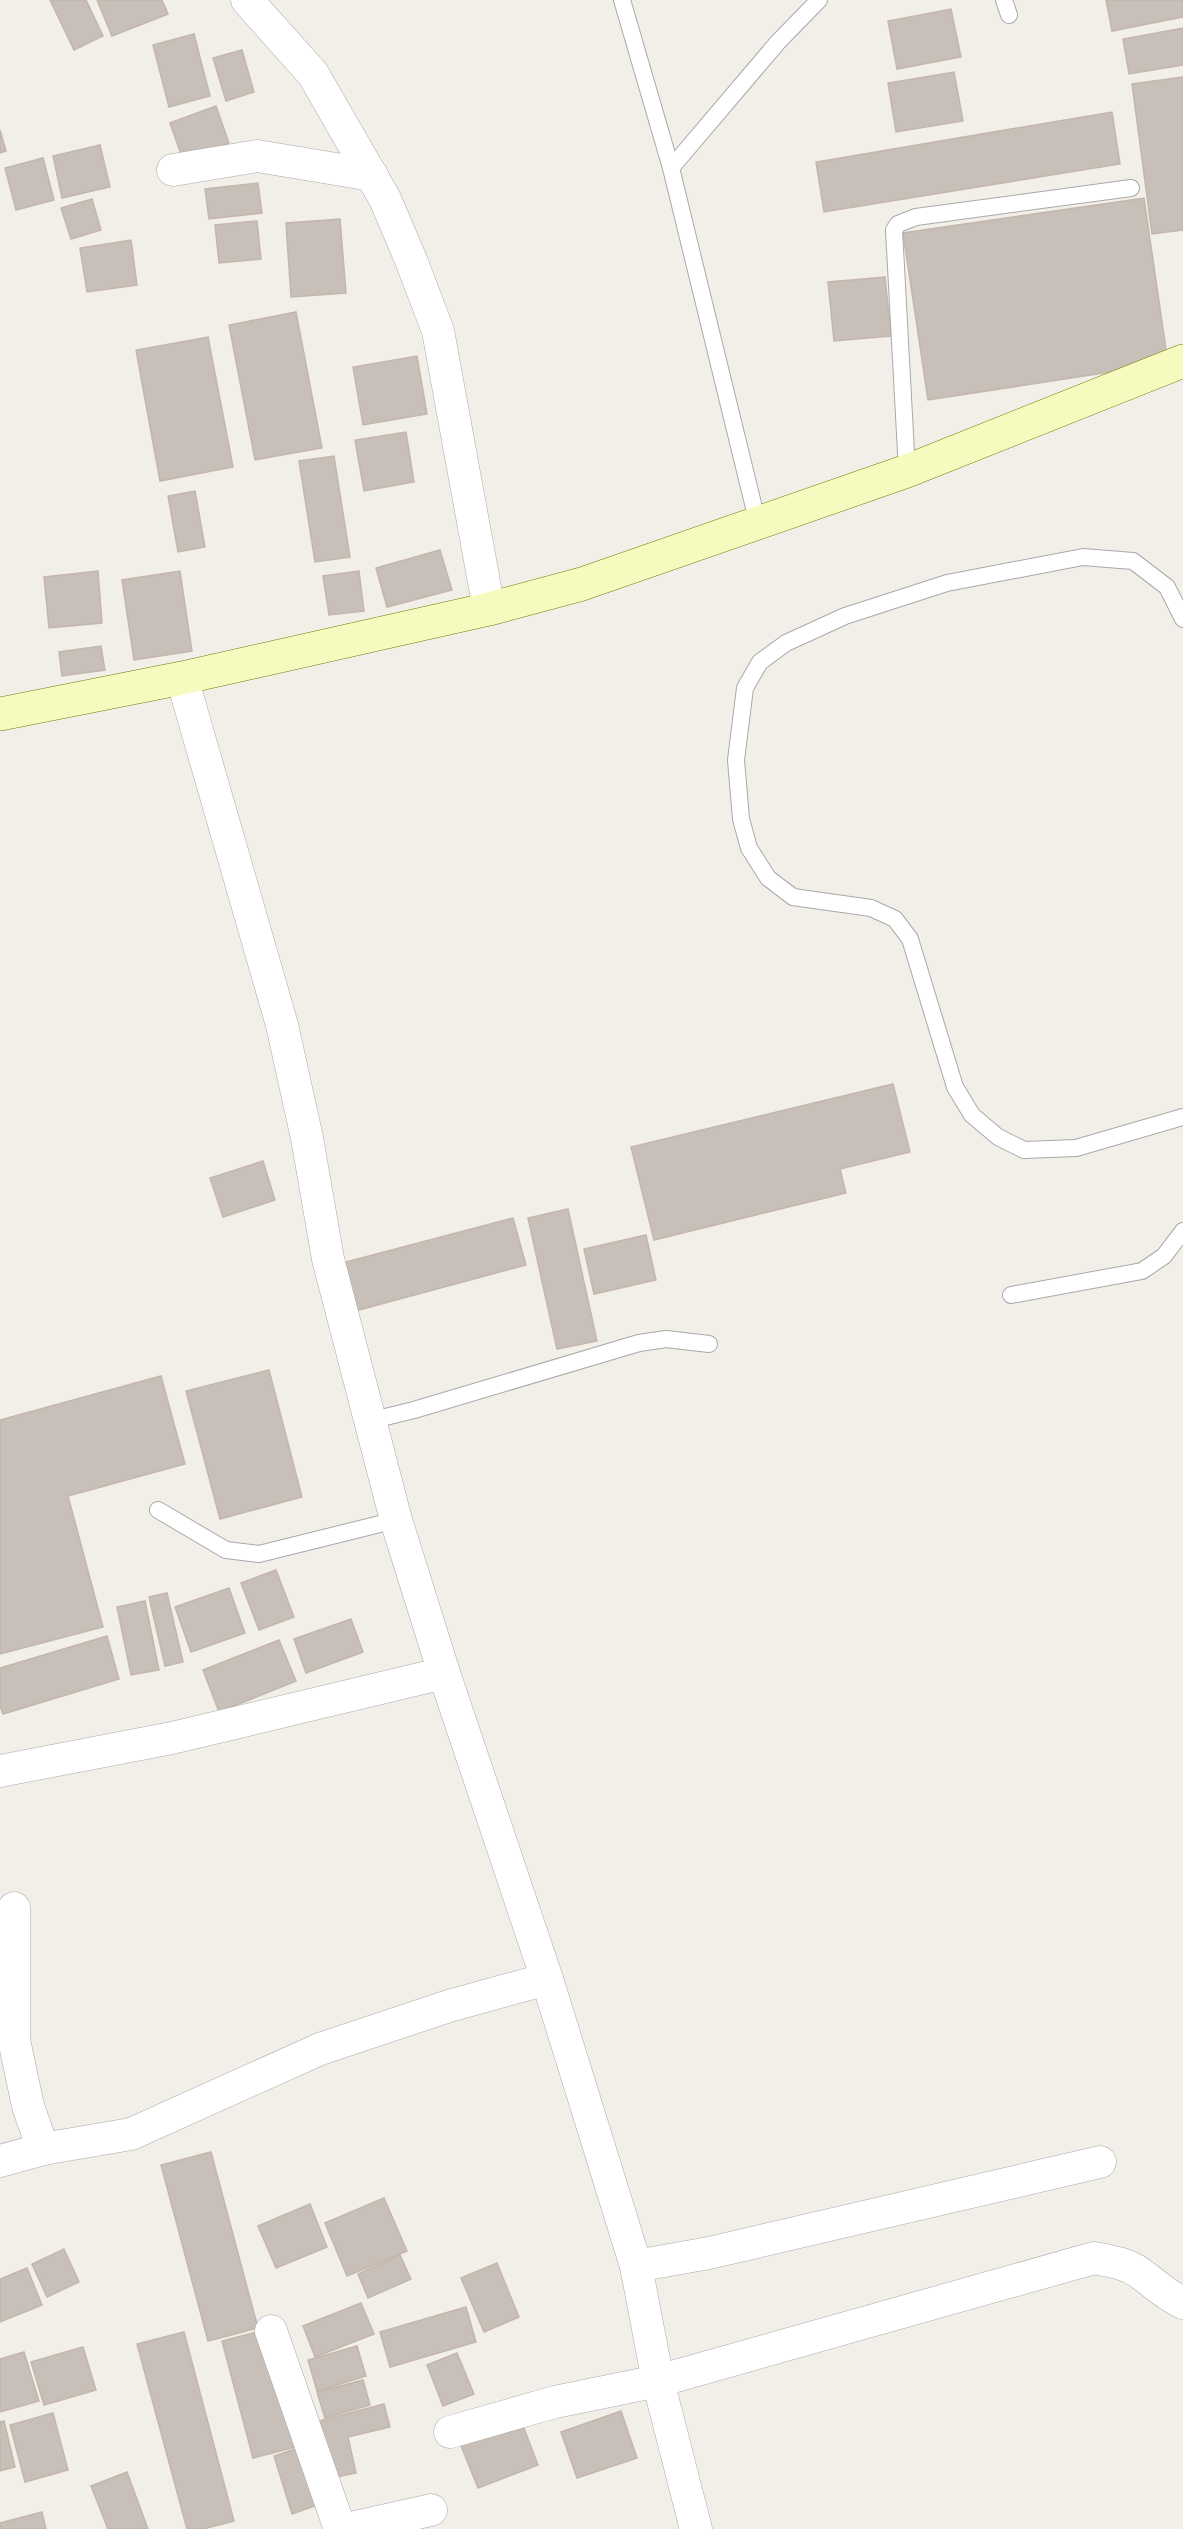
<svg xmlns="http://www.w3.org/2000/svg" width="1183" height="2529" font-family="'Golos Text',sans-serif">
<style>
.building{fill:#c7bfb8;stroke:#c4b6ab;stroke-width:1.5}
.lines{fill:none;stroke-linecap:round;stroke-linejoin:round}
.lane-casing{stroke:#a9a9a9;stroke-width:18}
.street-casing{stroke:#a9a9a9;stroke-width:33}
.secondary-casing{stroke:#707d05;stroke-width:34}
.lane{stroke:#fff;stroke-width:16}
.street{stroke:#fff;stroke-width:32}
.secondary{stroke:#f7fabf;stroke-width:33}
</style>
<rect width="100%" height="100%" fill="#f2efe9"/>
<g class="building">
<path d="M 50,0 L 86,0 L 103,36 L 74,50 Z"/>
<path d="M 97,0 L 162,0 L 168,14 L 112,36 Z"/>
<path d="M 1106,0 L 1183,0 L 1183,17 L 1112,31 Z"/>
<path d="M 951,9 L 961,57 L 897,69 L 888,21 Z"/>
<path d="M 1183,28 L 1183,65 L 1129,74 L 1123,39 Z"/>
<path d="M 194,34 L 210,96 L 169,107 L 153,45 Z"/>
<path d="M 242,50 L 254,92 L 226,101 L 213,58 Z"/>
<path d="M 954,72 L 963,121 L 896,132 L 888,83 Z"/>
<path d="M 1183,77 L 1183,230 L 1152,234 L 1132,84 Z"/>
<path d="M 216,106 L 229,143 L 183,160 L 170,123 Z"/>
<path d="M 1112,112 L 1120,164 L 824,212 L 816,162 Z"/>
<path d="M 0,130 L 6,151 L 0,153 Z"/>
<path d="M 100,145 L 110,187 L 62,198 L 53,156 Z"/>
<path d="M 43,158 L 54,200 L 16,210 L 5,168 Z"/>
<path d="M 258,183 L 262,213 L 209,219 L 205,189 Z"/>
<path d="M 1144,198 L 1168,363 L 928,400 L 903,233 Z"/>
<path d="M 92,199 L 101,230 L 71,239 L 61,208 Z"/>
<path d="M 340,219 L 346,293 L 291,297 L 286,223 Z"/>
<path d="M 257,221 L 261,259 L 219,263 L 215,225 Z"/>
<path d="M 131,240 L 137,285 L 87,292 L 80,248 Z"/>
<path d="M 885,277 L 891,336 L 834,341 L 828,282 Z"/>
<path d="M 296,312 L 322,448 L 255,460 L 229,325 Z"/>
<path d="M 208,337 L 233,467 L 160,481 L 136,350 Z"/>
<path d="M 417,356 L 427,414 L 363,425 L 353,367 Z"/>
<path d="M 406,432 L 414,482 L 364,491 L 355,440 Z"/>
<path d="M 334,456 L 350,557 L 315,562 L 299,461 Z"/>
<path d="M 195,491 L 205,547 L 178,552 L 168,496 Z"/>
<path d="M 440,550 L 452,590 L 387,607 L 376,568 Z"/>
<path d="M 98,571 L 102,623 L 49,628 L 44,577 Z"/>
<path d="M 180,571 L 192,651 L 134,660 L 122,580 Z"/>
<path d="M 359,571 L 364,611 L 329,615 L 323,576 Z"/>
<path d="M 101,646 L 105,670 L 62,676 L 59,652 Z"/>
<path d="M 893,1084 L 910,1152 L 840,1169 L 846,1193 L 654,1240 L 631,1147 Z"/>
<path d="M 263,1161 L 275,1200 L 223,1217 L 210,1178 Z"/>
<path d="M 568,1209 L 597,1341 L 557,1349 L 528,1218 Z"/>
<path d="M 513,1218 L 526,1265 L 355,1311 L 342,1263 Z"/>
<path d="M 646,1235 L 656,1280 L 594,1294 L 584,1249 Z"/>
<path d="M 269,1370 L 302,1497 L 220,1519 L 186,1391 Z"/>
<path d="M 161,1376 L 185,1464 L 68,1496 L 103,1627 L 0,1654 L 0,1420 Z"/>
<path d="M 276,1570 L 294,1617 L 259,1630 L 241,1583 Z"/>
<path d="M 229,1588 L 245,1633 L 191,1652 L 175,1607 Z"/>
<path d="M 167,1593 L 183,1662 L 165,1666 L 149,1597 Z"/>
<path d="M 145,1601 L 159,1670 L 131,1675 L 117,1607 Z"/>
<path d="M 351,1619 L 363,1652 L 306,1673 L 294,1639 Z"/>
<path d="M 107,1636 L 119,1679 L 3,1714 L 0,1706 L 0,1668 Z"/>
<path d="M 279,1640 L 296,1681 L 219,1712 L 203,1670 Z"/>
<path d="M 211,2152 L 258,2328 L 208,2341 L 161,2165 Z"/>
<path d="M 384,2198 L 407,2251 L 347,2276 L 325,2223 Z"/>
<path d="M 310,2204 L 327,2247 L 276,2268 L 258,2226 Z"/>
<path d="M 64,2249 L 79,2282 L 47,2297 L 32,2264 Z"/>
<path d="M 400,2255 L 411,2279 L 368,2298 L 358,2274 Z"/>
<path d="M 497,2263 L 519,2317 L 484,2332 L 461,2278 Z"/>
<path d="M 27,2268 L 42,2305 L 0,2322 L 0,2279 Z"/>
<path d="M 361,2303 L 374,2334 L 315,2357 L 303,2326 Z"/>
<path d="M 466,2307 L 476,2342 L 390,2367 L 380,2332 Z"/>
<path d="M 265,2330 L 296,2447 L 253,2458 L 222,2341 Z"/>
<path d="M 184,2332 L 234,2521 L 203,2529 L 187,2529 L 137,2344 Z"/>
<path d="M 357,2346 L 366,2376 L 317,2391 L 308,2360 Z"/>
<path d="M 83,2347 L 96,2390 L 44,2405 L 31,2362 Z"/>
<path d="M 24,2352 L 39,2401 L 0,2412 L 0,2359 Z"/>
<path d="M 457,2353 L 474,2394 L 443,2406 L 427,2365 Z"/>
<path d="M 363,2380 L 370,2405 L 325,2418 L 317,2392 Z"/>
<path d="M 384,2404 L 390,2427 L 348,2437 L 356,2473 L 331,2478 L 319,2421 Z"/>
<path d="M 621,2411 L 637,2458 L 577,2478 L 561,2432 Z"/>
<path d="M 53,2413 L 68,2470 L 25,2482 L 10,2425 Z"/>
<path d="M 520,2418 L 538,2465 L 478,2488 L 459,2441 Z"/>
<path d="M 4,2421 L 15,2467 L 0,2471 L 0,2422 Z"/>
<path d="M 305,2446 L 323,2503 L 292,2514 L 274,2456 Z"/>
<path d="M 127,2472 L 148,2529 L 108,2529 L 91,2486 Z"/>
<path d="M 42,2512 L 46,2529 L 1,2529 L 0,2523 Z"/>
</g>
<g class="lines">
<g class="lane-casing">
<g id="lane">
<path d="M 622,0 L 671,168 L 758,524"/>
<path d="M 1004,0 L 1009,15"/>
<path d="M 671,168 L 778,42 L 819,0"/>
<path d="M 907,471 L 894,230 L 898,224 L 916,217 L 1131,188"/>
<path d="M 1183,619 L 1167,587 L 1133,561 L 1083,557 L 947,583 L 845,616 L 786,643 L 760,662 L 745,688 L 736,760 L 741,819 L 749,848 L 768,878 L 793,897 L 871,908 L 895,919 L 910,939 L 955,1087 L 972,1115 L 998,1137 L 1024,1150 L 1076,1148 L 1183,1117"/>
<path d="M 1011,1295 L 1142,1271 L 1164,1256 L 1183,1231"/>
<path d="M 369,1421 L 414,1410 L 639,1343 L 666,1339 L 709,1344"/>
<path d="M 158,1510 L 226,1550 L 259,1554 L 396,1520"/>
</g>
</g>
<g class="street-casing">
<g id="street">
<path d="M 247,0 L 313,74 L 385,199 L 411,260 L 438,331 L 489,609"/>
<path d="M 173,170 L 257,156 L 372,175"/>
<path d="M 182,678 L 282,1025 L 307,1138 L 328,1259 L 396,1520 L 444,1673 L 547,1979 L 636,2266 L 658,2381 L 696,2529"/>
<path d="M 0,1771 L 172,1738 L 444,1673"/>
<path d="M 14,1908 L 14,2040 L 28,2106 L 43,2149"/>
<path d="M 0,2161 L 43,2149 L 131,2134 L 320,2049 L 449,2006 L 547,1979"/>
<path d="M 636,2266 L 709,2253 L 1100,2162"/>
<path d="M 271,2331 L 340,2529"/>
<path d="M 450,2432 L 555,2402 L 658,2381 L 1094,2258 C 1110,2261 1126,2263 1140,2273 C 1155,2284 1166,2295 1183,2303"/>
<path d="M 346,2529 L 431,2510"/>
</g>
</g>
<g class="secondary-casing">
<path id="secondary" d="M 0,714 L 182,678 L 489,609 L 582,584 L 907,471 L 1183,361"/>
</g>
<use href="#lane" class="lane"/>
<use href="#street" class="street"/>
<use href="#secondary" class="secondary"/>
</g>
</svg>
